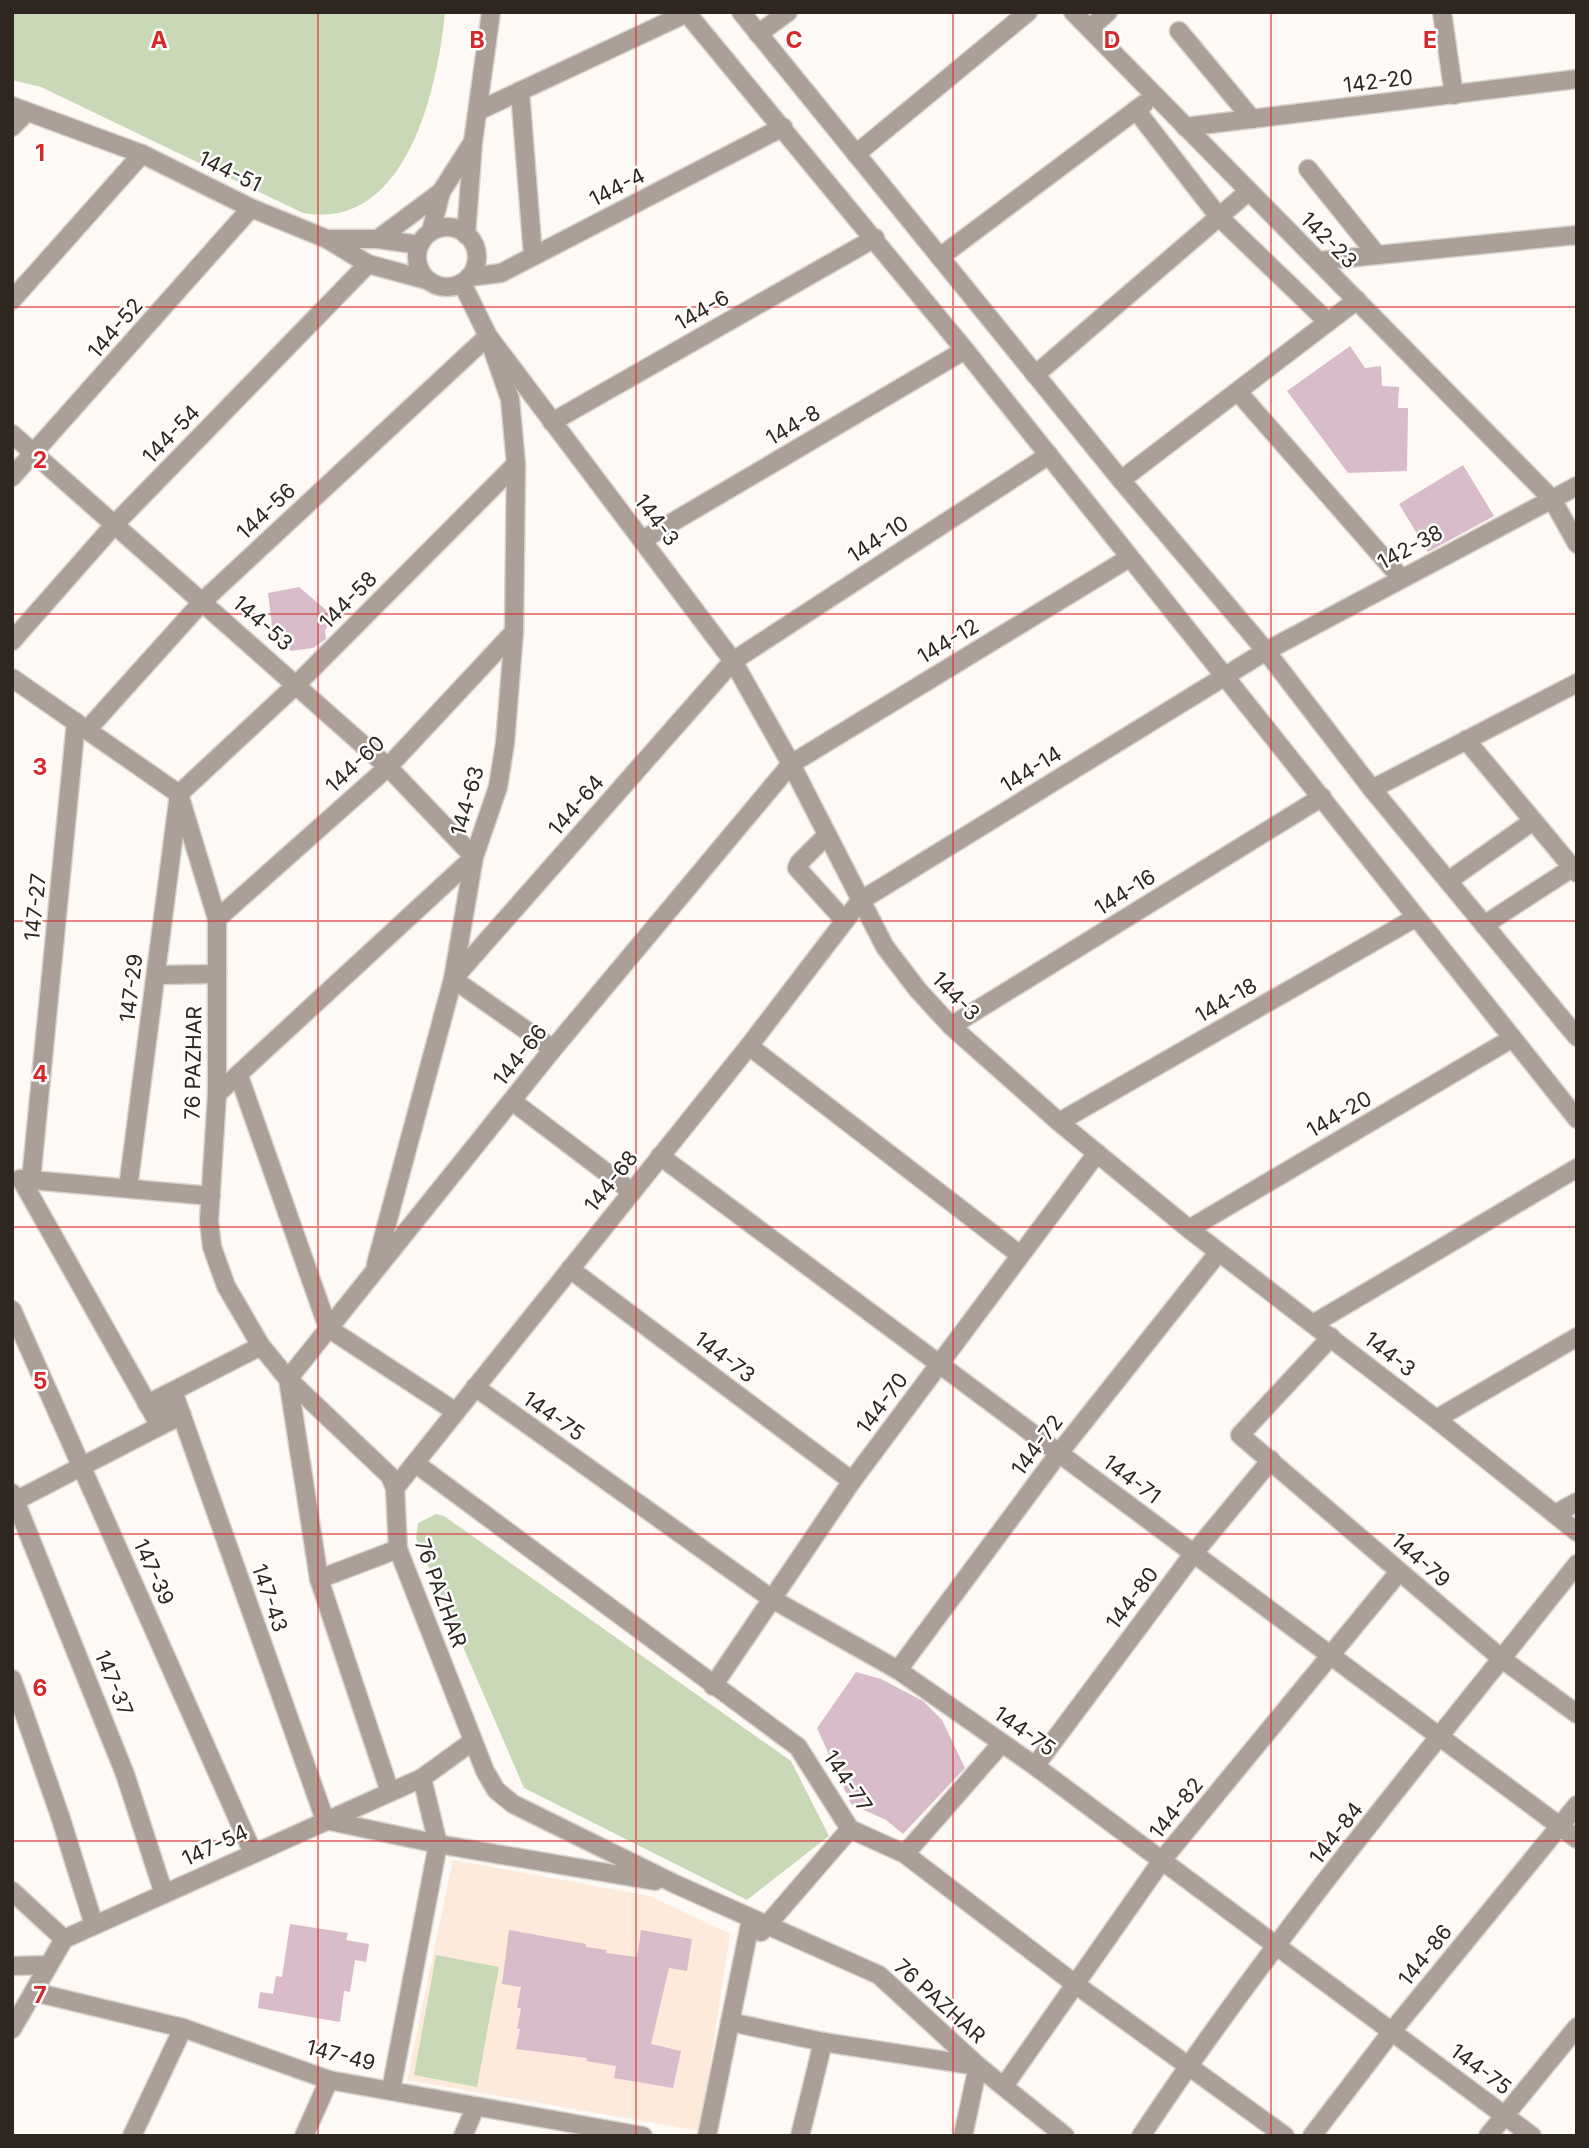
<svg xmlns="http://www.w3.org/2000/svg" width="1589" height="2148" font-family="Inter,sans-serif">
<style>
.built{fill:#fdeadb}
.green{fill:#c9d9b8}
.building{fill:#d9bcc9}
.lines{fill:none;stroke-linecap:round;stroke-linejoin:round}
.minor-casing{stroke:#d9d3ce;stroke-width:21}
.minor{stroke:#ab9f98;stroke-width:18}
.grid{fill:none;stroke:#d62828;stroke-width:2;stroke-opacity:0.55}
.labels{text-anchor:middle;dominant-baseline:central;stroke-width:5;stroke-linejoin:round;paint-order:stroke}
.street-label{font-size:21px;fill:#2f261f;stroke:#fff}
.grid-label{font-size:23px;text-anchor:middle;font-weight:bold;fill:#d62828;stroke:#fff;stroke-width:5;stroke-linejoin:round;paint-order:stroke}
</style>
<rect width="100%" height="100%" fill="#fef9f5"/>
<path class="built" d="M 453,1860 L 650,1896 L 730,1934 L 700,2131 L 407,2080 Z"/>
<g class="green">
<path d="M 12,12 L 445,12 C 438,89 406,232 303,213 L 41,87 L 12,80 Z"/>
<path d="M 436,1514 L 444,1516 L 791,1761 L 829,1836 L 747,1900 L 524,1788 L 416,1538 L 418,1523 Z"/>
<path d="M 436,1955 L 499,1967 L 477,2087 L 414,2075 Z"/>
</g>
<g class="building">
<path d="M 1350,346 L 1365,368 L 1381,366 L 1382,386 L 1399,387 L 1398,408 L 1408,408 L 1407,471 L 1348,473 L 1287,391 Z"/>
<path d="M 1463,465 L 1494,516 L 1428,552 L 1399,504 Z"/>
<path d="M 299,587 L 325,609 L 332,621 L 325,630 L 326,639 L 313,648 L 291,651 L 273,634 L 268,593 Z"/>
<path d="M 856,1672 L 881,1679 L 923,1701 L 942,1720 L 965,1768 L 903,1834 L 886,1820 L 851,1804 L 817,1728 Z"/>
<path d="M 290,1924 L 348,1933 L 346,1940 L 369,1944 L 366,1962 L 355,1960 L 350,1992 L 344,1991 L 340,2022 L 258,2008 L 260,1992 L 273,1994 L 276,1976 L 282,1977 Z"/>
<path d="M 509,1930 L 586,1944 L 586,1947 L 607,1950 L 606,1953 L 637,1957 L 641,1930 L 692,1939 L 687,1971 L 669,1968 L 651,2044 L 681,2051 L 673,2088 L 614,2078 L 616,2066 L 586,2061 L 587,2058 L 516,2049 L 520,2029 L 517,2029 L 521,2008 L 517,2008 L 521,1987 L 502,1984 Z"/>
</g>
<g class="lines">
<g class="minor-casing">
<g id="minor">
<path d="M 686,12 L 965,350 L 1577,1119"/>
<path d="M 741,12 L 1121,480 L 1266,651 L 1372,789 L 1577,1037"/>
<path d="M 1073,12 L 1552,499 L 1577,544"/>
<path d="M 1442,12 L 1454,95"/>
<path d="M 1090,28 L 1108,12"/>
<path d="M 1179,31 L 1252,119"/>
<path d="M 758,34 L 788,12"/>
<path d="M 520,91 L 533,256"/>
<path d="M 12,106 L 142,154 L 251,208 L 327,239 L 368,264 L 427,280"/>
<path d="M 480,110 L 687,13"/>
<path d="M 1136,110 L 1219,217 L 1328,322"/>
<path d="M 12,127 L 27,112"/>
<path d="M 1185,127 L 1577,79"/>
<path d="M 856,154 L 1028,12"/>
<path d="M 1308,169 L 1377,255"/>
<circle cx="447" cy="257" r="30"/>
<path d="M 431,231 L 441,192 L 471,145"/>
<path d="M 466,235 L 473,142 L 491,12"/>
<path d="M 327,239 L 378,239 L 419,245"/>
<path d="M 378,239 L 441,192"/>
<path d="M 940,257 L 1144,104"/>
<path d="M 1318,261 L 1577,235"/>
<path d="M 469,277 L 501,273 L 783,127"/>
<path d="M 462,283 L 488,336 L 733,661 L 791,764 L 885,947 L 918,990 L 951,1026 L 1059,1122 L 1189,1229 L 1436,1419 L 1577,1532"/>
<path d="M 12,300 L 142,154"/>
<path d="M 1035,375 L 1249,191"/>
<path d="M 1238,392 L 1401,578"/>
<path d="M 552,422 L 875,238"/>
<path d="M 12,434 L 388,767 L 474,857 L 217,1094"/>
<path d="M 12,477 L 251,208"/>
<path d="M 1121,480 L 1357,300"/>
<path d="M 644,539 L 965,350"/>
<path d="M 12,641 L 115,524 L 368,264"/>
<path d="M 12,678 L 179,794 L 217,919 L 217,1094 L 209,1221 L 212,1247 L 226,1286 L 261,1346 L 288,1379 L 390,1476 L 395,1488 L 398,1549 L 485,1771 L 496,1790 L 513,1804 L 675,1884 L 879,1975 L 978,2066 L 1065,2136"/>
<path d="M 87,730 L 203,601 L 488,336 L 510,399 L 516,464 L 514,632 L 505,743 L 498,787 L 474,857 L 453,979 L 376,1264"/>
<path d="M 1466,740 L 1577,873"/>
<path d="M 1372,789 L 1577,683"/>
<path d="M 827,835 L 799,863 L 797,868 L 845,921"/>
<path d="M 1448,881 L 1533,821"/>
<path d="M 217,919 L 388,767 L 514,632"/>
<path d="M 1484,925 L 1572,868"/>
<path d="M 156,975 L 217,974"/>
<path d="M 951,1026 L 1322,797"/>
<path d="M 749,1046 L 1020,1255"/>
<path d="M 553,1049 L 453,979 L 733,661 L 1049,455"/>
<path d="M 239,1076 L 328,1328 L 456,1412"/>
<path d="M 512,1101 L 632,1192"/>
<path d="M 1059,1122 L 1415,918"/>
<path d="M 660,1156 L 1577,1839"/>
<path d="M 20,1179 L 211,1196"/>
<path d="M 21,1179 L 160,1426 L 182,1415"/>
<path d="M 31,1180 L 76,722"/>
<path d="M 128,1188 L 179,794 L 297,684 L 516,464"/>
<path d="M 1189,1229 L 1511,1039"/>
<path d="M 570,1269 L 852,1481"/>
<path d="M 12,1310 L 253,1853"/>
<path d="M 1313,1324 L 1577,1168"/>
<path d="M 1331,1337 L 1240,1435 L 1502,1659 L 1577,1714"/>
<path d="M 475,1387 L 772,1599 L 898,1670 L 1035,1766 L 1532,2136"/>
<path d="M 147,1404 L 173,1391 L 325,1820 L 438,1844 L 655,1881"/>
<path d="M 1436,1419 L 1577,1337"/>
<path d="M 415,1463 L 798,1747 L 850,1829 L 905,1854 L 1075,1984 L 1285,2136"/>
<path d="M 395,1488 L 749,1046 L 860,901 L 1266,651 L 1577,486"/>
<path d="M 12,1493 L 125,1774 L 164,1894"/>
<path d="M 17,1500 L 160,1426 L 173,1391 L 261,1346"/>
<path d="M 1555,1514 L 1577,1502"/>
<path d="M 319,1579 L 398,1549"/>
<path d="M 898,1670 L 1059,1453 L 1218,1253"/>
<path d="M 12,1679 L 60,1816 L 94,1925"/>
<path d="M 713,1686 L 852,1481 L 1097,1153"/>
<path d="M 1035,1766 L 1194,1553 L 1271,1460"/>
<path d="M 390,1792 L 319,1579 L 288,1379 L 553,1049 L 791,764 L 1129,558"/>
<path d="M 905,1854 L 1002,1743"/>
<path d="M 12,1891 L 64,1939"/>
<path d="M 761,1932 L 850,1829"/>
<path d="M 12,1966 L 49,1965"/>
<path d="M 34,1992 L 183,2028 L 329,2080 L 643,2136"/>
<path d="M 730,2022 L 823,2042 L 978,2066 L 963,2136"/>
<path d="M 12,2029 L 64,1939 L 422,1778 L 473,1741"/>
<path d="M 1004,2086 L 1163,1859 L 1399,1572"/>
<path d="M 391,2090 L 438,1844 L 422,1778"/>
<path d="M 132,2136 L 183,2028"/>
<path d="M 304,2136 L 329,2080"/>
<path d="M 463,2136 L 475,2108"/>
<path d="M 707,2136 L 751,1919"/>
<path d="M 800,2136 L 823,2042"/>
<path d="M 1141,2136 C 1273,1937 1428,1752 1577,1564"/>
<path d="M 1312,2136 L 1393,2030 L 1577,1805"/>
<path d="M 1488,2136 L 1577,2027"/>
</g>
</g>
<use href="#minor" class="minor"/>
</g>
<path class="grid" d="M 318,12 L 318,2136M 636,12 L 636,2136M 953,12 L 953,2136M 1271,12 L 1271,2136M 12,307 L 1577,307M 12,614 L 1577,614M 12,921 L 1577,921M 12,1227 L 1577,1227M 12,1534 L 1577,1534M 12,1841 L 1577,1841"/>
<g class="labels">
<g class="street-label">
<text transform="translate(1378 81) rotate(-7)">142-20</text>
<text transform="translate(230 171) rotate(26)">144-51</text>
<text transform="translate(617 187) rotate(-27)">144-4</text>
<text transform="translate(1329 240) rotate(45)">142-23</text>
<text transform="translate(702 310) rotate(-30)">144-6</text>
<text transform="translate(115 328) rotate(-49)">144-52</text>
<text transform="translate(793 425) rotate(-30)">144-8</text>
<text transform="translate(171 434) rotate(-46)">144-54</text>
<text transform="translate(266 511) rotate(-43)">144-56</text>
<text transform="translate(657 520) rotate(53)">144-3</text>
<text transform="translate(878 539) rotate(-33)">144-10</text>
<text transform="translate(1410 547) rotate(-28)">142-38</text>
<text transform="translate(348 600) rotate(-45)">144-58</text>
<text transform="translate(263 623) rotate(41)">144-53</text>
<text transform="translate(948 641) rotate(-31)">144-12</text>
<text transform="translate(355 764) rotate(-43)">144-60</text>
<text transform="translate(1031 769) rotate(-32)">144-14</text>
<text transform="translate(467 801) rotate(-74)">144-63</text>
<text transform="translate(576 805) rotate(-49)">144-64</text>
<text transform="translate(1125 892) rotate(-32)">144-16</text>
<text transform="translate(35 907) rotate(-84)">147-27</text>
<text transform="translate(131 988) rotate(-83)">147-29</text>
<text transform="translate(956 996) rotate(46)">144-3</text>
<text transform="translate(1226 1000) rotate(-30)">144-18</text>
<text transform="translate(520 1055) rotate(-51)">144-66</text>
<text transform="translate(193 1063) rotate(-89)">76 PAZHAR</text>
<text transform="translate(1339 1114) rotate(-30)">144-20</text>
<text transform="translate(611 1181) rotate(-51)">144-68</text>
<text transform="translate(1390 1354) rotate(38)">144-3</text>
<text transform="translate(725 1357) rotate(37)">144-73</text>
<text transform="translate(882 1403) rotate(-53)">144-70</text>
<text transform="translate(554 1416) rotate(35)">144-75</text>
<text transform="translate(1037 1445) rotate(-53)">144-72</text>
<text transform="translate(1132 1479) rotate(37)">144-71</text>
<text transform="translate(1421 1560) rotate(41)">144-79</text>
<text transform="translate(154 1572) rotate(66)">147-39</text>
<text transform="translate(441 1593) rotate(70)">76 PAZHAR</text>
<text transform="translate(270 1598) rotate(71)">147-43</text>
<text transform="translate(1132 1598) rotate(-53)">144-80</text>
<text transform="translate(114 1683) rotate(68)">147-37</text>
<text transform="translate(1025 1731) rotate(35)">144-75</text>
<text transform="translate(848 1781) rotate(56)">144-77</text>
<text transform="translate(1176 1808) rotate(-51)">144-82</text>
<text transform="translate(1336 1833) rotate(-52)">144-84</text>
<text transform="translate(215 1845) rotate(-25)">147-54</text>
<text transform="translate(1425 1955) rotate(-51)">144-86</text>
<text transform="translate(940 2001) rotate(42)">76 PAZHAR</text>
<text transform="translate(341 2055) rotate(14)">147-49</text>
<text transform="translate(1481 2069) rotate(37)">144-75</text>
</g>
</g>
<g class="grid-label">
<text x="159" y="48">A</text>
<text x="477" y="48">B</text>
<text x="794" y="48">C</text>
<text x="1112" y="48">D</text>
<text x="1430" y="48">E</text>
<text x="40" y="161">1</text>
<text x="40" y="468">2</text>
<text x="40" y="775">3</text>
<text x="40" y="1082">4</text>
<text x="40" y="1389">5</text>
<text x="40" y="1696">6</text>
<text x="40" y="2003">7</text>
</g>
<rect width="1589" height="2148" fill="none" stroke="#2f261f" stroke-width="28"/>
</svg>
